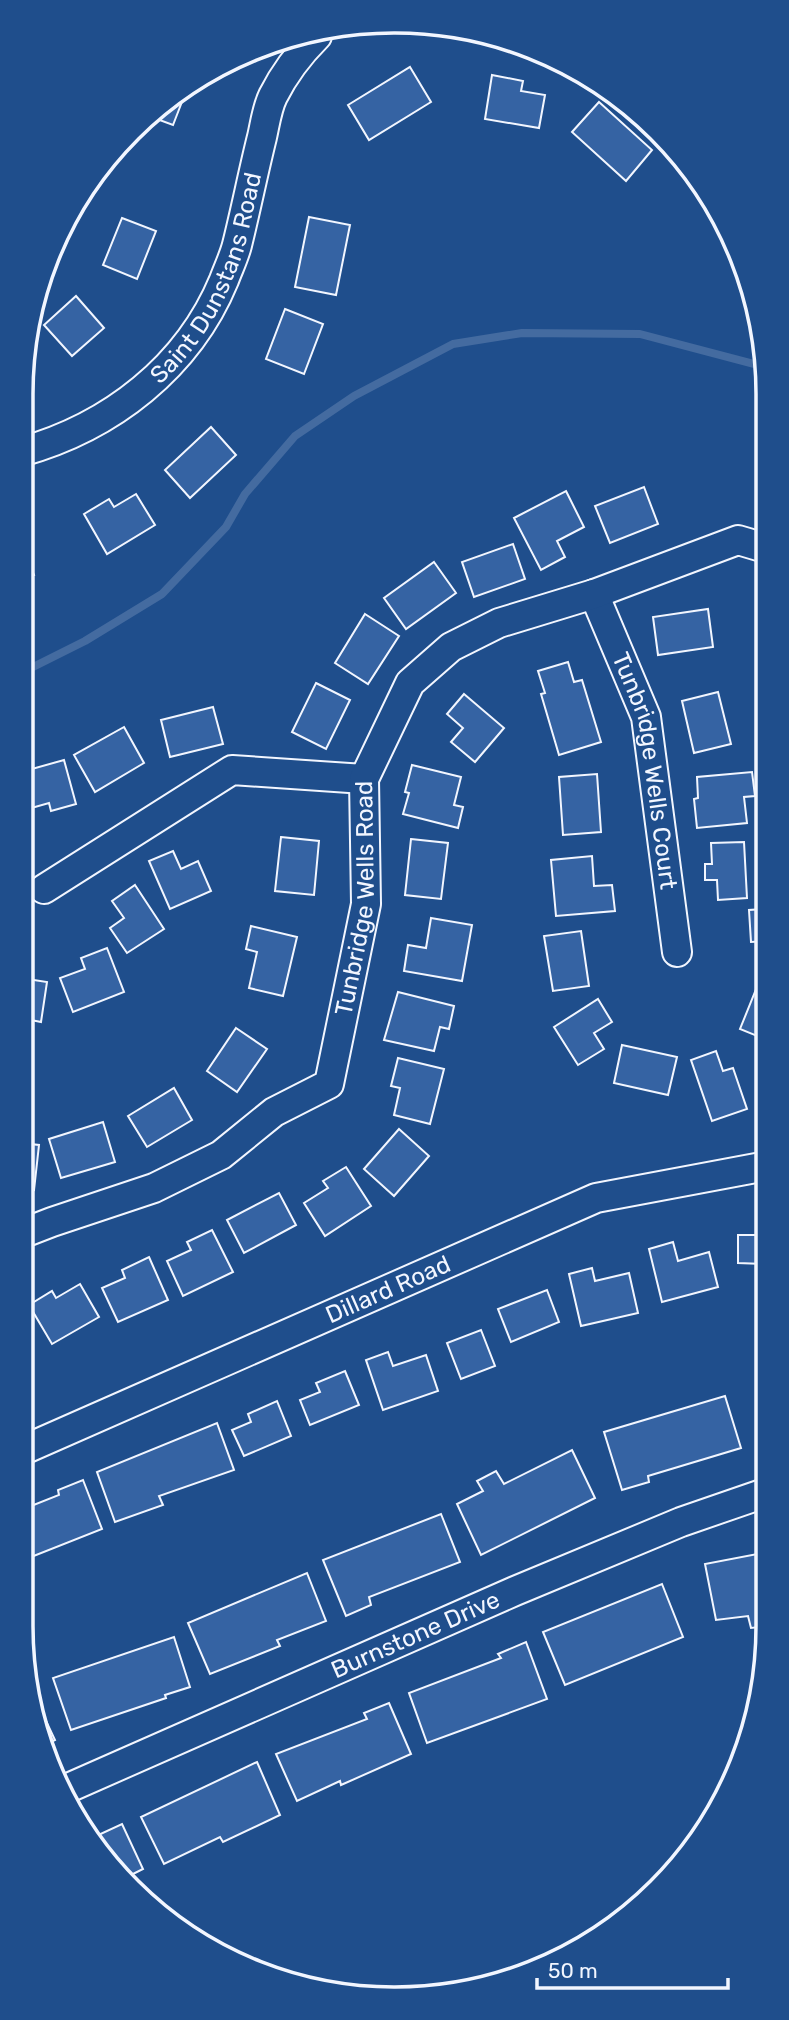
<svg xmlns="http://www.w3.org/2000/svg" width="789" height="2020" font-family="Rubik,sans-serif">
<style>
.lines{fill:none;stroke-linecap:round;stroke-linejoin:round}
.stream{stroke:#446ba0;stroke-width:8}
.building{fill:#3563a3;stroke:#f2f6ff;stroke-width:2}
.minor-casing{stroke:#f2f6ff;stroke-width:32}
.minor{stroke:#1f4e8c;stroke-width:28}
.labels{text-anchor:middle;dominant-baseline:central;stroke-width:5;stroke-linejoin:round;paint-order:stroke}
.street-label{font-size:24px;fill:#f2f6ff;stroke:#1f4e8c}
.rim{fill:none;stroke:#f2f6ff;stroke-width:3.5}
</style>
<rect width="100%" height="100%" fill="#1f4e8c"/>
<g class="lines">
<path class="stream" d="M 21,671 L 33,667 L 85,641 L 162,594 L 226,527 L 245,494 L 295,436 L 354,396 L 453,344 L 522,333 L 640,334 L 765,367"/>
</g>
<g class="building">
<path d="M 410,67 L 431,102 L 369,140 L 348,105 Z"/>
<path d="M 492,75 L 523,81 L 521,91 L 545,95 L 539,128 L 485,119 Z"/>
<path d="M 185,94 L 173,125 L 154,118 Z"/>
<path d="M 599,102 L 652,150 L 626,181 L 572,132 Z"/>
<path d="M 309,217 L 350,225 L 336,295 L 295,287 Z"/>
<path d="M 122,218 L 156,231 L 137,279 L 103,265 Z"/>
<path d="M 76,296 L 104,328 L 72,356 L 44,325 Z"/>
<path d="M 285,309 L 323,324 L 304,374 L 266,359 Z"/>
<path d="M 211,427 L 236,455 L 190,498 L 165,470 Z"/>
<path d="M 644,487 L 658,524 L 610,543 L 595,506 Z"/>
<path d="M 566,491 L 584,527 L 557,541 L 565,557 L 541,570 L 514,518 Z"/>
<path d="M 136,494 L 155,525 L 107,554 L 84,514 L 109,499 L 114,507 Z"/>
<path d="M 513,544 L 525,579 L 474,597 L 462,562 Z"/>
<path d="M 21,545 L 34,575 L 21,581 Z"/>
<path d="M 434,562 L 456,593 L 406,629 L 384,598 Z"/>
<path d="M 708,609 L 713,647 L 658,655 L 653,617 Z"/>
<path d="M 365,614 L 399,636 L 368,684 L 335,663 Z"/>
<path d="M 568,662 L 574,682 L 582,680 L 601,742 L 559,755 L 541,694 L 545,693 L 538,671 Z"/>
<path d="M 316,683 L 350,700 L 326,749 L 292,732 Z"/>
<path d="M 718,692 L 731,744 L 694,753 L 682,701 Z"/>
<path d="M 464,694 L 504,728 L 475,762 L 451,742 L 463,728 L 447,714 Z"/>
<path d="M 213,707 L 223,744 L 170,757 L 161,720 Z"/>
<path d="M 124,727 L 144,763 L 95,792 L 74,755 Z"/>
<path d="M 64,760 L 76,804 L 51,811 L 49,803 L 21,811 L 21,772 Z"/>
<path d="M 412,765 L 461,777 L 454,805 L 463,807 L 458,828 L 403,814 L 409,793 L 405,792 Z"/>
<path d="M 752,772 L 755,796 L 744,797 L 747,823 L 697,828 L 694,799 L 698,798 L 697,777 Z"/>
<path d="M 597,774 L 601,832 L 563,835 L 559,777 Z"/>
<path d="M 281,837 L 319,841 L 314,895 L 275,891 Z"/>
<path d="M 411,839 L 448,843 L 441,899 L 405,895 Z"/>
<path d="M 744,842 L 747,898 L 718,900 L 717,880 L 705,880 L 705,864 L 712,864 L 711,843 Z"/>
<path d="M 173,851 L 181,869 L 198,861 L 211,891 L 170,909 L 149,861 Z"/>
<path d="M 592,856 L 594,886 L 612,885 L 615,911 L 556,916 L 551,860 Z"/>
<path d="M 135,885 L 164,929 L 127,953 L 110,928 L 124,918 L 112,901 Z"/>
<path d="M 766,909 L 766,941 L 751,942 L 749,910 Z"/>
<path d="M 431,918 L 472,925 L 462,981 L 404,971 L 408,945 L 426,948 Z"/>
<path d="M 251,926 L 297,937 L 283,996 L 249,988 L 257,952 L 246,949 Z"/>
<path d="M 581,931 L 589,986 L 553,991 L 544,936 Z"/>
<path d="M 107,948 L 124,992 L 73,1012 L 60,978 L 85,969 L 81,958 Z"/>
<path d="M 761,977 L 766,979 L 767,1040 L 740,1029 Z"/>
<path d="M 21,978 L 47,982 L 41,1022 L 21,1018 Z"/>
<path d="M 398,992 L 454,1006 L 449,1029 L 440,1027 L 434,1051 L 384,1040 Z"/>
<path d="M 598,999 L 612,1022 L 594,1033 L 604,1049 L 578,1065 L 554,1027 Z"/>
<path d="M 236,1028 L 267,1049 L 237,1092 L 207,1071 Z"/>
<path d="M 622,1045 L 677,1057 L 668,1095 L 614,1083 Z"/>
<path d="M 716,1051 L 723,1071 L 733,1068 L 747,1109 L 712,1121 L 691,1060 Z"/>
<path d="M 398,1058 L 444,1069 L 430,1124 L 394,1115 L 400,1088 L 391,1086 Z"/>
<path d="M 174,1088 L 192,1120 L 147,1147 L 128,1116 Z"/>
<path d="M 103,1122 L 115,1162 L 61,1178 L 49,1139 Z"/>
<path d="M 399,1129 L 429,1156 L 394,1196 L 364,1169 Z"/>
<path d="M 21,1143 L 39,1145 L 34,1190 L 21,1188 Z"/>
<path d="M 346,1167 L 371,1206 L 325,1236 L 304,1203 L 328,1188 L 323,1181 Z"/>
<path d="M 279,1193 L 296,1225 L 244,1253 L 227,1220 Z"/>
<path d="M 757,1226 L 767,1226 L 767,1264 L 738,1263 L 738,1235 L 757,1235 Z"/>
<path d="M 212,1230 L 233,1272 L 183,1296 L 167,1261 L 191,1250 L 187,1242 Z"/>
<path d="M 673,1242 L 678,1261 L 709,1252 L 718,1287 L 662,1302 L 649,1249 Z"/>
<path d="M 149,1257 L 168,1300 L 118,1322 L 102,1288 L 125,1278 L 122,1270 Z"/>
<path d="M 592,1268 L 595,1281 L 629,1273 L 638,1313 L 581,1326 L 569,1274 Z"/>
<path d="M 80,1284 L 99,1317 L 52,1344 L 29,1305 L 52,1291 L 56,1298 Z"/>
<path d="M 547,1290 L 559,1322 L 511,1342 L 498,1309 Z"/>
<path d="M 481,1330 L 495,1366 L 461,1379 L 447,1343 Z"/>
<path d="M 388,1352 L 393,1366 L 426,1355 L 438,1391 L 383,1410 L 366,1360 Z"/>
<path d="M 345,1371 L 359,1405 L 310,1425 L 300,1400 L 320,1392 L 316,1383 Z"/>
<path d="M 765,1383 L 767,1383 L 768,1439 L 764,1439 Z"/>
<path d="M 725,1396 L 741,1448 L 648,1476 L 649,1482 L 622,1490 L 604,1432 Z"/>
<path d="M 277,1401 L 291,1436 L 244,1456 L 232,1430 L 251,1422 L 248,1414 Z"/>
<path d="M 217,1423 L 234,1470 L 159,1496 L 163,1505 L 115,1522 L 97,1472 Z"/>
<path d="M 572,1450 L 595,1498 L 481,1555 L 457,1504 L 483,1491 L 477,1481 L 496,1471 L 504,1484 Z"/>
<path d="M 83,1480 L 102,1529 L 21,1561 L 21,1510 L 59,1495 L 58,1490 Z"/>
<path d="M 441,1514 L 460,1562 L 369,1597 L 371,1605 L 346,1616 L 323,1560 Z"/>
<path d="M 768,1552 L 768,1626 L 751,1628 L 748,1616 L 716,1620 L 705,1564 Z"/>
<path d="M 307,1573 L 326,1621 L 277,1640 L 280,1646 L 210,1674 L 188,1623 Z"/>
<path d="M 662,1584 L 683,1637 L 565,1685 L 543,1632 Z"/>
<path d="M 174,1637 L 190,1687 L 165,1695 L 166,1698 L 71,1730 L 53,1678 Z"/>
<path d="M 526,1642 L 547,1699 L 427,1743 L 409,1693 L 501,1658 L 498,1654 Z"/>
<path d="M 32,1691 L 55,1740 L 41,1747 L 41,1746 Z"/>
<path d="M 389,1703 L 411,1754 L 341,1785 L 340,1781 L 297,1801 L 276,1754 L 367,1719 L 364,1713 Z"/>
<path d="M 257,1762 L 280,1815 L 223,1842 L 220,1837 L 164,1864 L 141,1817 Z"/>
<path d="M 122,1824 L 143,1869 L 123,1879 L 113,1871 L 94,1837 Z"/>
</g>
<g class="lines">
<g class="minor-casing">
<g id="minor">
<path id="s1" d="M 21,452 C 111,427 188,367 224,280 C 228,269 234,257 237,245 C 246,209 253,173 262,137 C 265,124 267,108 273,96 C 284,74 300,53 317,36"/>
<path id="s2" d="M 594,594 L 646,717 L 677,952"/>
<path d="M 44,889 L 232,770 L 364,779"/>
<path id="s3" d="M 21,1234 L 52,1222 L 154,1188 L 221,1155 L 274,1112 L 329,1084 L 366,904 L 364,779 L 410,683 L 451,647 L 499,623 L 594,594 L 738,540 L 765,548"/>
<path id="s4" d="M 21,1451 L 596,1198 L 767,1166"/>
<path id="s5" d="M 66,1789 L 515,1591 L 681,1522 L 768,1492"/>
</g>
</g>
<use href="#minor" class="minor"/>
</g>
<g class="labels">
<g class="street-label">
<text stroke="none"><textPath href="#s1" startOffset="270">Saint Dunstans Road</textPath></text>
<text stroke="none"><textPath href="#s2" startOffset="186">Tunbridge Wells Court</textPath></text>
<text stroke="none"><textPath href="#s3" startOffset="534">Tunbridge Wells Road</textPath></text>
<text stroke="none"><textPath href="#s4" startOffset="401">Dillard Road</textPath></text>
<text stroke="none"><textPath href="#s5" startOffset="382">Burnstone Drive</textPath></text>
</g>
</g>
<path d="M0 0H789V2020H0ZM394 33H395A361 361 0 0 1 756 394V1626A361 361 0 0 1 395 1987H394A361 361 0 0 1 33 1626V394A361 361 0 0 1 394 33Z" fill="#1f4e8c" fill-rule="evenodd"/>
<path class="rim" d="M394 33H395A361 361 0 0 1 756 394V1626A361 361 0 0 1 395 1987H394A361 361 0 0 1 33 1626V394A361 361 0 0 1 394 33Z"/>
<path d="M537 1978v10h191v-10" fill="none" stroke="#f2f6ff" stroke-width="3.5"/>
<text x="548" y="1978" font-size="21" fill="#f2f6ff" stroke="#1f4e8c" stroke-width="5" paint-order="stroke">50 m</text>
</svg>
